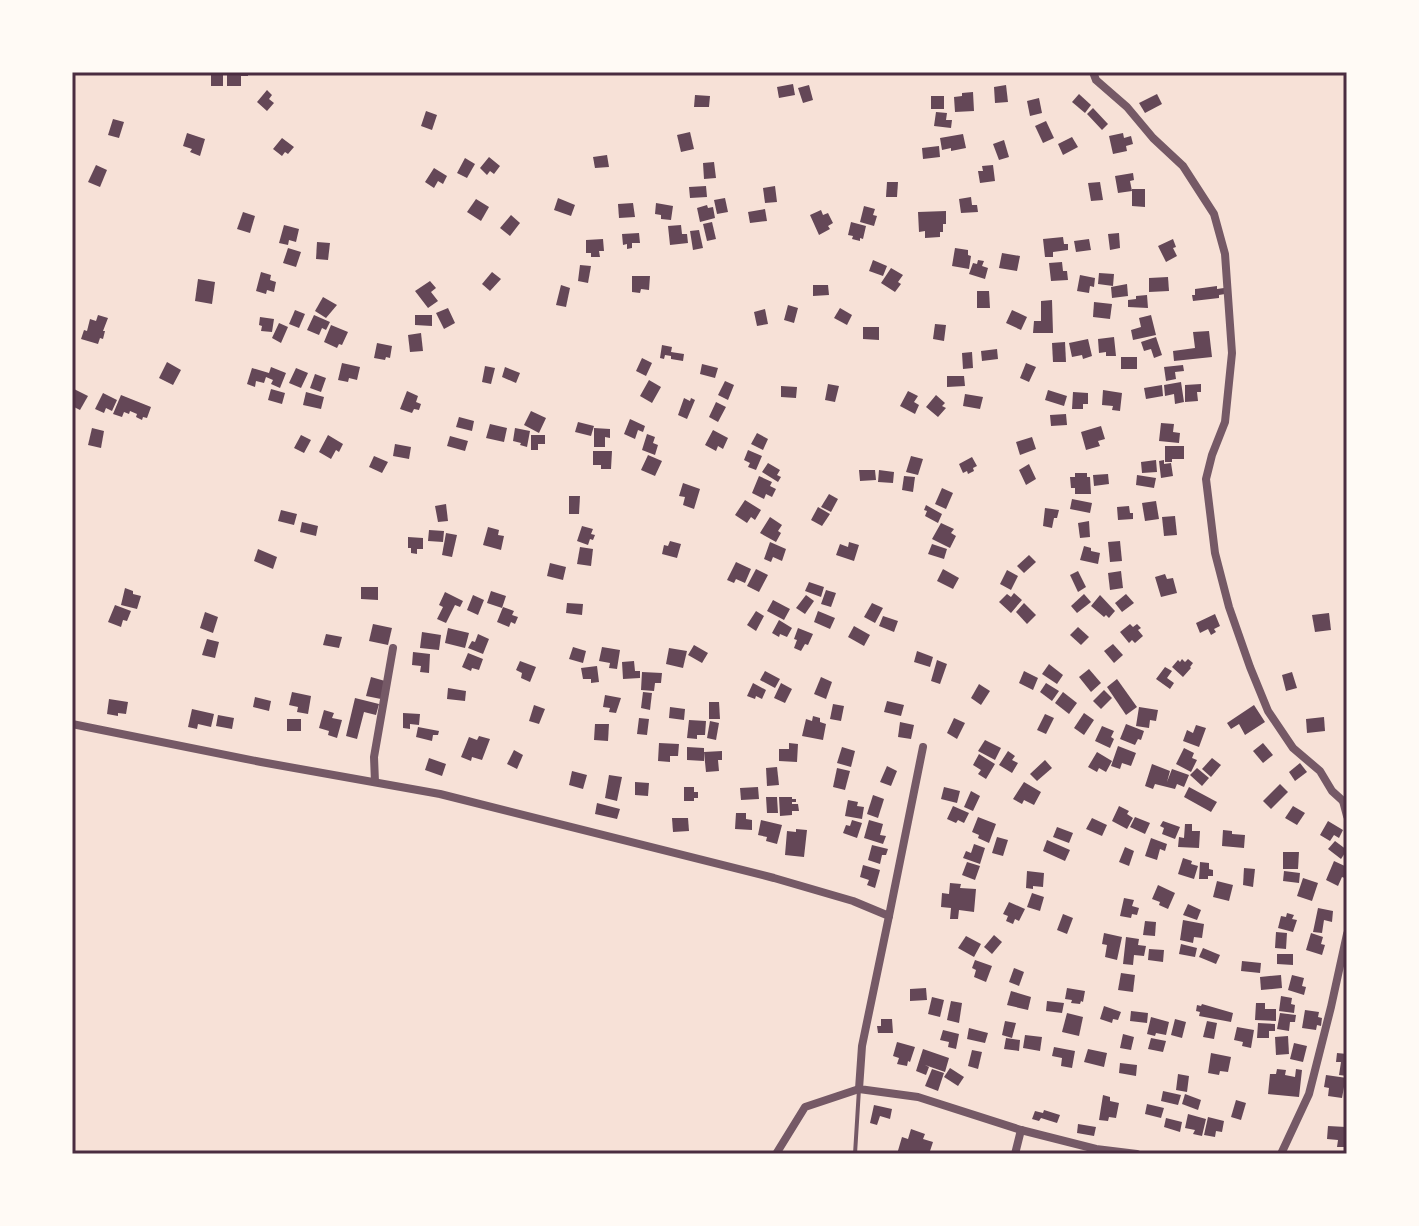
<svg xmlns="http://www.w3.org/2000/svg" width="1419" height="1226" font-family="'PT Sans',sans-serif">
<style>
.building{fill:#644757}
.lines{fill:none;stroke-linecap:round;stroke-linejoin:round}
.service{stroke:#755966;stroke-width:4}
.minor{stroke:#755966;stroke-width:8}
.neatline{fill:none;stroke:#4a2c40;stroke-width:3}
</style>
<rect width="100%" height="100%" fill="#f7e1d7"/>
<g class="building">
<rect x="211" y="72" width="12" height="14"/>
<path d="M 227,72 L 248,72 L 248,76 L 241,76 L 241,86 L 227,86 Z"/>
<path d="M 793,84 L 795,95 L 779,98 L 777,87 Z"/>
<path d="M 809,85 L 813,100 L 803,103 L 798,88 Z"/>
<path d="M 1006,85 L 1008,102 L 995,103 L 994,87 Z"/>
<path d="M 267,90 L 272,95 L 269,99 L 274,103 L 267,111 L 257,102 Z"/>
<path d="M 973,92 L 974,111 L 955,112 L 954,97 L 962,96 L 962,93 Z"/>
<path d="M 1079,94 L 1091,105 L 1085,113 L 1072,102 Z"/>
<path d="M 1157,94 L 1162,104 L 1145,113 L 1139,103 Z"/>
<path d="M 695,95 L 710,96 L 709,107 L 694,107 Z"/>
<rect x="931" y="96" width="13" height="13"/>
<path d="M 1039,98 L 1042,113 L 1030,116 L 1027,101 Z"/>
<path d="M 1093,108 L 1108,124 L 1102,130 L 1087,114 Z"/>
<path d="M 426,111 L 437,115 L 432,130 L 421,126 Z"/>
<path d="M 936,112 L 947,113 L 946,120 L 952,120 L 951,128 L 934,126 Z"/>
<path d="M 113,119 L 124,122 L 119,138 L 108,135 Z"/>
<path d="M 1046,121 L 1054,138 L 1043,143 L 1035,126 Z"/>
<path d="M 690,132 L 694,149 L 681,152 L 677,135 Z"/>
<path d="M 187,133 L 205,139 L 200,156 L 190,152 L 192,149 L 183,146 Z"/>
<path d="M 1123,133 L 1124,138 L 1131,136 L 1133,144 L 1126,146 L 1127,151 L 1113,154 L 1109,136 Z"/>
<path d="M 963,134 L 966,148 L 951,151 L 951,148 L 942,150 L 940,138 Z"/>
<path d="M 1072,137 L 1078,147 L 1063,155 L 1058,144 Z"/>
<path d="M 282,138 L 294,147 L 288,154 L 285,152 L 282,156 L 273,149 Z"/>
<path d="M 1004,140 L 1009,157 L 999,160 L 993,144 Z"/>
<path d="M 939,146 L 940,157 L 923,159 L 922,148 Z"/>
<path d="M 607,155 L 609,167 L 595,168 L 593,157 Z"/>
<path d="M 489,157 L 500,166 L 494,174 L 490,171 L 487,175 L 480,168 Z"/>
<path d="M 465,158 L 475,164 L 467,178 L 457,173 Z"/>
<path d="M 714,162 L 716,178 L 704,179 L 703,163 Z"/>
<path d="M 96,165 L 107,170 L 100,187 L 88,182 Z"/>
<path d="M 993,165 L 995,181 L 980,183 L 978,171 L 983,171 L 982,166 Z"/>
<path d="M 434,168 L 447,176 L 443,184 L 438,181 L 434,188 L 425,182 Z"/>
<path d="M 1133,173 L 1134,180 L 1130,181 L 1132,191 L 1118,193 L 1115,176 Z"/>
<path d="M 887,182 L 898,182 L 897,197 L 886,197 Z"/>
<path d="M 1100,182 L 1103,200 L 1091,201 L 1088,183 Z"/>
<path d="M 706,186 L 707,197 L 690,198 L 689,187 Z"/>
<path d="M 775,186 L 777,202 L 765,203 L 763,188 Z"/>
<path d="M 1132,189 L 1145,189 L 1145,207 L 1132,206 Z"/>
<path d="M 971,197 L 972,205 L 977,205 L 978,212 L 961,213 L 959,199 Z"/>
<path d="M 558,198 L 575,205 L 571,216 L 554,210 Z"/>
<path d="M 725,198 L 728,212 L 717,214 L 714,200 Z"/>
<path d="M 476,199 L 489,207 L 481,221 L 467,212 Z"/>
<path d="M 633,203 L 635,217 L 619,218 L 618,204 Z"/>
<path d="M 656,203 L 673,206 L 671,220 L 661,219 L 661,215 L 655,214 Z"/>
<path d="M 707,205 L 708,208 L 713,207 L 715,218 L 700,222 L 697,208 Z"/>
<path d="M 864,206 L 875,209 L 873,215 L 877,216 L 874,226 L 860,222 Z"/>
<path d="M 765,209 L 767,221 L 750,223 L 748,212 Z"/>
<path d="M 821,210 L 823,215 L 828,213 L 833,223 L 828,226 L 830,229 L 819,235 L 810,215 Z"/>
<path d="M 946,211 L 946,224 L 943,224 L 943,232 L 940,232 L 940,237 L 925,238 L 925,231 L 919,232 L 918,212 Z"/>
<path d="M 243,212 L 255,216 L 250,233 L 237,229 Z"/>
<path d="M 511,215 L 520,223 L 510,236 L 500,228 Z"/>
<path d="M 712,222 L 716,239 L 707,241 L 703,224 Z"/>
<path d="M 851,222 L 866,226 L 863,239 L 860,238 L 860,241 L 852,239 L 853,236 L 848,235 Z"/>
<path d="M 284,225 L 299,229 L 296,242 L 289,240 L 288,245 L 279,243 Z"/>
<path d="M 681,225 L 682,234 L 687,234 L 688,243 L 670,245 L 668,226 Z"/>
<path d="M 699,230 L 703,248 L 693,250 L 690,231 Z"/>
<path d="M 639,233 L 640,243 L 632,243 L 632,248 L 627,249 L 627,244 L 623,245 L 622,234 Z"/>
<path d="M 1119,233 L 1120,248 L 1110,250 L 1108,234 Z"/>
<path d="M 1063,237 L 1064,244 L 1068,244 L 1068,250 L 1053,252 L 1053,257 L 1045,257 L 1043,239 Z"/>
<path d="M 603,239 L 604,251 L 599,251 L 600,257 L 591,257 L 591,253 L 586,253 L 586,240 Z"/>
<path d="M 1089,239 L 1091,250 L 1076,252 L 1074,241 Z"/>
<path d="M 1173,239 L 1176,247 L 1173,248 L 1177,256 L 1166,262 L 1158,246 Z"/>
<path d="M 317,242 L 330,243 L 328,260 L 316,259 Z"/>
<path d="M 288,248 L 301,252 L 296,267 L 283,263 Z"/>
<path d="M 955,248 L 968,250 L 968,255 L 971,256 L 969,269 L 952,266 Z"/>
<path d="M 1002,253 L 1020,256 L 1017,271 L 999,268 Z"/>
<path d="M 873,260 L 887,266 L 883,276 L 869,271 Z"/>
<path d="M 978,260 L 984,261 L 982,266 L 988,268 L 985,279 L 969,274 L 973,263 L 977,264 Z"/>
<path d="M 1062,262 L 1063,271 L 1067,271 L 1068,280 L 1051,281 L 1049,263 Z"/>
<path d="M 580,265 L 591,266 L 588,283 L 578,281 Z"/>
<path d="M 891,268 L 903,275 L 898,282 L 901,284 L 895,292 L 881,283 Z"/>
<path d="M 261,272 L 271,275 L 270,280 L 276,282 L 274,292 L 267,290 L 266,294 L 256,291 Z"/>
<path d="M 492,272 L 501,279 L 490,291 L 482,284 Z"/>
<path d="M 1099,273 L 1114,274 L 1113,286 L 1098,284 Z"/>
<path d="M 1080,275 L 1095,278 L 1094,287 L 1090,286 L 1089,293 L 1077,291 Z"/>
<path d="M 632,276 L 650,276 L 649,290 L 641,289 L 640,293 L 632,292 Z"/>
<path d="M 1168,277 L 1169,291 L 1149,292 L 1149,278 Z"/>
<path d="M 198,279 L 215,282 L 212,304 L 195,301 Z"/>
<path d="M 430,281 L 436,288 L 431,292 L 438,301 L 428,308 L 415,291 Z"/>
<path d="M 1127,284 L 1128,296 L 1112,298 L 1111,287 Z"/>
<path d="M 561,285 L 570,288 L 566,307 L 556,305 Z"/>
<path d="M 813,285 L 828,285 L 829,295 L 813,296 Z"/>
<path d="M 1217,286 L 1217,289 L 1224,288 L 1225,294 L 1219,295 L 1219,298 L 1193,301 L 1192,295 L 1195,295 L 1195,289 Z"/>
<path d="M 977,291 L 989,291 L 990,308 L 977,308 Z"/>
<path d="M 1147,295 L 1148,308 L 1128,307 L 1128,300 L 1136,299 L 1136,296 Z"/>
<path d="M 323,297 L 337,305 L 326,318 L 315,311 Z"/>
<path d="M 1052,300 L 1053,333 L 1033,333 L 1034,321 L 1041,321 L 1041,301 Z"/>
<path d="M 1094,302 L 1112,304 L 1110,319 L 1093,317 Z"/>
<path d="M 788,305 L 798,308 L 794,323 L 784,320 Z"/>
<path d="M 448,308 L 455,323 L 444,329 L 436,313 Z"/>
<path d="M 840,308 L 852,315 L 847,325 L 834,318 Z"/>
<path d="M 765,309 L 768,324 L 757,326 L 754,312 Z"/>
<path d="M 295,310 L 305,314 L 299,328 L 289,324 Z"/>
<path d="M 1012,310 L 1027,317 L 1021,330 L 1006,323 Z"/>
<path d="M 98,315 L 108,318 L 103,331 L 105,331 L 103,339 L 100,338 L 98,344 L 81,339 L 84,330 L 87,331 L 90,319 L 96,321 Z"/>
<path d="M 314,315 L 330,322 L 326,330 L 322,328 L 319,335 L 307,330 Z"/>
<path d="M 415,315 L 432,315 L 432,326 L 415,325 Z"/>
<path d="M 1151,315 L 1156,335 L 1133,340 L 1131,330 L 1141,327 L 1139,318 Z"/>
<path d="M 260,317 L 274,319 L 272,332 L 261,331 L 262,326 L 259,325 Z"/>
<path d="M 279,323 L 288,327 L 281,343 L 272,338 Z"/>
<path d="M 935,324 L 946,325 L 944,341 L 933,339 Z"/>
<path d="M 331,325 L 348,332 L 342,345 L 339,344 L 337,348 L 324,342 Z"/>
<path d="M 863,327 L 879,327 L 879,340 L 863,339 Z"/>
<path d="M 1209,331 L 1212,357 L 1174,361 L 1173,351 L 1195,348 L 1193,332 Z"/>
<path d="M 421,333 L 423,351 L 410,352 L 408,335 Z"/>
<path d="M 1114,337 L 1116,356 L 1106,356 L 1106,352 L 1099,353 L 1098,339 Z"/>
<path d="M 1156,337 L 1162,355 L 1154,358 L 1151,349 L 1144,351 L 1141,342 Z"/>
<path d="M 1088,339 L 1092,356 L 1083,359 L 1082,355 L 1072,357 L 1069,343 Z"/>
<path d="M 1065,342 L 1066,362 L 1053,362 L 1052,343 Z"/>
<path d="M 377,343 L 392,346 L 390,358 L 386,357 L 385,360 L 374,358 Z"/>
<path d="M 662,345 L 672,347 L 671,352 L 684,354 L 683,361 L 671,359 L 671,356 L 665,355 L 664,359 L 660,358 Z"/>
<path d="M 997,349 L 998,359 L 982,361 L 981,351 Z"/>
<path d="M 972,352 L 973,368 L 963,369 L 962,353 Z"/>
<rect x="1121" y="357" width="16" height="12"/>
<path d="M 642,358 L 652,363 L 646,376 L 636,371 Z"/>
<path d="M 167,362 L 181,370 L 173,385 L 159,378 Z"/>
<path d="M 342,363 L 360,367 L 357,380 L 349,378 L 348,382 L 338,380 Z"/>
<path d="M 1026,363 L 1036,367 L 1029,382 L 1020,378 Z"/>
<path d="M 702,364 L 718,368 L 715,378 L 700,374 Z"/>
<path d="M 1183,365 L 1184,371 L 1175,372 L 1176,379 L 1166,381 L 1164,367 Z"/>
<path d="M 485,366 L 495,368 L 491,384 L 482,382 Z"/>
<path d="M 271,367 L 286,373 L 280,388 L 271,384 L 273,380 L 266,377 L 264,383 L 256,381 L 255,387 L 247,384 L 252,368 L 269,373 Z"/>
<path d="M 505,367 L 520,373 L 516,383 L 502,377 Z"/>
<path d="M 296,368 L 308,373 L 301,388 L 289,383 Z"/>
<path d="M 315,374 L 326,378 L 321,392 L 310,388 Z"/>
<path d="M 947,376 L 964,376 L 965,386 L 947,387 Z"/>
<path d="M 649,380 L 661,387 L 652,403 L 640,396 Z"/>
<path d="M 725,381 L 734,385 L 728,400 L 718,395 Z"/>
<path d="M 1181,382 L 1184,402 L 1175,404 L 1174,394 L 1165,396 L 1164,385 Z"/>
<path d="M 828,384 L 839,386 L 835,402 L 825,400 Z"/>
<path d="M 1201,384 L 1201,392 L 1197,392 L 1198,401 L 1185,402 L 1185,385 Z"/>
<path d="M 1162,385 L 1163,396 L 1146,399 L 1144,388 Z"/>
<path d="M 781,386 L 797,387 L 796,398 L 781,397 Z"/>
<path d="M 72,388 L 88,396 L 80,410 L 72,406 Z"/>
<path d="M 271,389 L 285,393 L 282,404 L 268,400 Z"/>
<path d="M 1048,390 L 1067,396 L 1064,406 L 1045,400 Z"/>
<path d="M 1103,390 L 1122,393 L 1120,411 L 1112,410 L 1113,406 L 1102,405 Z"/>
<path d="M 407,391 L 418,396 L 416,402 L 421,404 L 419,410 L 414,409 L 412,413 L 400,409 Z"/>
<path d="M 908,391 L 918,396 L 914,402 L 919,405 L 915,414 L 900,406 Z"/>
<path d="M 306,392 L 324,397 L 321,409 L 303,405 Z"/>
<path d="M 1073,392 L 1088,393 L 1088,404 L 1083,404 L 1083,409 L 1072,409 Z"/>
<path d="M 103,393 L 117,400 L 112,411 L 106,408 L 104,413 L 95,409 Z"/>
<path d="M 965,394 L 983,397 L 980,409 L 963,406 Z"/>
<path d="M 121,395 L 151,407 L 147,418 L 143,417 L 142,420 L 136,417 L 137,414 L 130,411 L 129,414 L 124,412 L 122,417 L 113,414 Z"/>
<path d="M 936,395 L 945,403 L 942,406 L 946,408 L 938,417 L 926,407 Z"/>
<path d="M 684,398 L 690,401 L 691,398 L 695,400 L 687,419 L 678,415 Z"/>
<path d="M 716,402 L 726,407 L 718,422 L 709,417 Z"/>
<path d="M 531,411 L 546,418 L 539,433 L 524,425 Z"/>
<path d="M 1066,414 L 1067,425 L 1051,426 L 1050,415 Z"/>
<path d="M 459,417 L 474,421 L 472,431 L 456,427 Z"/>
<path d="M 630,419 L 645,426 L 643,432 L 638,430 L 635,439 L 624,434 Z"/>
<path d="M 578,422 L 594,426 L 591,436 L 575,432 Z"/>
<path d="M 1161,423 L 1174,424 L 1173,432 L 1180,433 L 1179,443 L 1159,441 Z"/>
<path d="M 490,424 L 507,428 L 504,442 L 486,438 Z"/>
<path d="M 1101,426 L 1105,439 L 1098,441 L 1100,446 L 1086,450 L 1081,432 Z"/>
<path d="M 92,428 L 104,431 L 101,448 L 88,445 Z"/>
<path d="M 515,428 L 530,431 L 527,447 L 520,445 L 521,443 L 513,441 Z"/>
<path d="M 594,428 L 610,429 L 610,438 L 605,437 L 605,447 L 594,447 Z"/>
<path d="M 713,430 L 728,438 L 723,449 L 718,446 L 716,451 L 705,445 Z"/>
<path d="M 757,433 L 768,439 L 763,450 L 751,444 Z"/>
<path d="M 647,434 L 655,437 L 653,443 L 658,445 L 655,455 L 642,450 Z"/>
<path d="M 301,435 L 311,440 L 304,453 L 294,448 Z"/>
<path d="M 328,435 L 343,444 L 339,452 L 336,450 L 331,459 L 319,452 Z"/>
<path d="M 531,435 L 545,435 L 545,444 L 538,444 L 538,450 L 531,450 Z"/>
<path d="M 450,436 L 468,441 L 465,451 L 447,446 Z"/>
<path d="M 1032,437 L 1036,449 L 1020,455 L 1016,442 Z"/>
<path d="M 395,444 L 411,447 L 409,459 L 393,456 Z"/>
<path d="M 1165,446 L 1184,446 L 1184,459 L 1172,459 L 1172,462 L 1165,462 Z"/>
<path d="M 748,450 L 762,456 L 756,470 L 748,467 L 750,463 L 744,460 Z"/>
<path d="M 593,451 L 612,451 L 611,469 L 601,469 L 601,465 L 593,465 Z"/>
<path d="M 648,455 L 662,461 L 655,476 L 641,470 Z"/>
<path d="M 374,456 L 388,462 L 382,473 L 369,467 Z"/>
<path d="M 911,456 L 923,459 L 918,475 L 906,472 Z"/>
<path d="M 972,457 L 977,466 L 973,468 L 974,471 L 968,474 L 967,471 L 963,473 L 959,464 Z"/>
<path d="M 1156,460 L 1157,472 L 1142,473 L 1141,462 Z"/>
<path d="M 1164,460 L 1164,464 L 1171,463 L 1173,476 L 1161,478 L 1159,461 Z"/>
<path d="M 768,463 L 780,470 L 777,475 L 781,477 L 778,482 L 762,472 Z"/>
<path d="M 1029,464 L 1036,479 L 1026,485 L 1019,470 Z"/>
<path d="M 859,470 L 875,470 L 876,480 L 860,481 Z"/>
<path d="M 879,470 L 894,472 L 893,483 L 878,482 Z"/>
<path d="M 1075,473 L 1087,473 L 1087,477 L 1090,477 L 1091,494 L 1075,494 L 1075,488 L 1071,488 L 1070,477 L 1075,477 Z"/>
<path d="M 1108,474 L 1109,484 L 1094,486 L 1093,475 Z"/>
<path d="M 1137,475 L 1156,478 L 1154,488 L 1136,485 Z"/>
<path d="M 759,476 L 772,482 L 770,486 L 776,489 L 772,497 L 766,494 L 764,499 L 752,493 Z"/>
<path d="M 904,476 L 915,477 L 913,492 L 902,490 Z"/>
<path d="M 683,483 L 700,489 L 694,509 L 683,505 L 685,497 L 679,496 Z"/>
<path d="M 942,488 L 953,493 L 946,509 L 935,504 Z"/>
<path d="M 829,494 L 838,499 L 831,512 L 821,507 Z"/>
<path d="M 569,496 L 580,496 L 579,514 L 569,514 Z"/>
<path d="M 1072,499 L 1092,503 L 1090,513 L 1070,509 Z"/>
<path d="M 745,500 L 761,510 L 755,520 L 751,517 L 747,523 L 735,515 Z"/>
<path d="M 1156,501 L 1159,519 L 1145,521 L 1142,503 Z"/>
<path d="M 446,504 L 448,521 L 438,522 L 435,506 Z"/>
<path d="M 926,505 L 942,514 L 938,523 L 925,516 L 927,511 L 924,510 Z"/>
<path d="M 1129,506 L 1130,513 L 1133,513 L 1133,519 L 1118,520 L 1117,507 Z"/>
<path d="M 818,507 L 830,514 L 822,526 L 811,520 Z"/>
<path d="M 1045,508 L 1059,510 L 1057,518 L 1054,518 L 1052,528 L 1043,526 Z"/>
<path d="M 281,510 L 297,514 L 294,525 L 278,521 Z"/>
<path d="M 1175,516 L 1177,535 L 1164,536 L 1162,517 Z"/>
<path d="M 770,517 L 782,525 L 778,531 L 781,533 L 776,542 L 760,533 Z"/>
<path d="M 1089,521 L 1090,537 L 1080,538 L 1078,523 Z"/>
<path d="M 302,522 L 318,526 L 316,536 L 300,532 Z"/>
<path d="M 941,523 L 954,529 L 951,533 L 956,536 L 950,548 L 932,539 Z"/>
<path d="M 582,526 L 593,529 L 591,534 L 595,535 L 593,540 L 590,539 L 588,545 L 577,541 Z"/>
<path d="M 488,527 L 499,530 L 498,535 L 504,536 L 501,550 L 483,545 Z"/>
<path d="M 429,530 L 444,531 L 443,542 L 428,541 Z"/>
<path d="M 446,533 L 457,535 L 452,557 L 442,555 Z"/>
<path d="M 408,537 L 423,538 L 423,549 L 417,549 L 417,554 L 411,553 L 411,548 L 408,548 Z"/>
<path d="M 670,541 L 681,544 L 677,558 L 662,554 L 664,545 L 668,546 Z"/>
<path d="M 1120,541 L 1122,561 L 1110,562 L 1108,542 Z"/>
<path d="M 770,542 L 786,549 L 782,561 L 773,557 L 771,562 L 764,559 Z"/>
<path d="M 849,542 L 859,545 L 854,561 L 836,555 L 840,544 L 848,547 Z"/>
<path d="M 932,544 L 947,549 L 944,559 L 928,554 Z"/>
<path d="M 1084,546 L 1091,548 L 1091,551 L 1100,553 L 1098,564 L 1080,560 Z"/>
<path d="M 580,547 L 593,549 L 591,566 L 577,564 Z"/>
<path d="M 258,549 L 277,557 L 273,569 L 254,561 Z"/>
<path d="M 1029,555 L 1036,562 L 1024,573 L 1017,566 Z"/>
<path d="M 736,562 L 751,569 L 745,583 L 736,579 L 734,583 L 727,580 Z"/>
<path d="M 550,563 L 566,567 L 563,580 L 547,576 Z"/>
<path d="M 756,569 L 768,575 L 759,592 L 747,586 Z"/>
<path d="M 943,569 L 959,578 L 953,589 L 937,581 Z"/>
<path d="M 1007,570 L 1018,576 L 1011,590 L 1000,584 Z"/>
<path d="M 1078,571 L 1086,587 L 1078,592 L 1070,575 Z"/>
<path d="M 1121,571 L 1123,588 L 1110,590 L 1108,573 Z"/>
<path d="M 1165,574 L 1167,579 L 1173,578 L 1177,593 L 1161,597 L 1155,577 Z"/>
<path d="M 809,582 L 824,587 L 821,597 L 805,591 Z"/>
<path d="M 361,587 L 378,587 L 378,600 L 361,599 Z"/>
<path d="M 125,588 L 133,591 L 133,594 L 141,596 L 137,609 L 121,605 Z"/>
<path d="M 826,590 L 836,593 L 831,607 L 821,604 Z"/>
<path d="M 491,591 L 506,596 L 502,608 L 487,603 Z"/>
<path d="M 445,592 L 463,601 L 460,607 L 455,605 L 446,623 L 437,619 L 443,607 L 439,605 Z"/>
<path d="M 1014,593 L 1022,600 L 1011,613 L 999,602 L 1007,594 L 1011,597 Z"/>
<path d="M 1084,594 L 1091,602 L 1077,613 L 1071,606 Z"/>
<path d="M 1126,594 L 1134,603 L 1122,612 L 1115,603 Z"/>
<path d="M 473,595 L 484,600 L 478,615 L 467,610 Z"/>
<path d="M 806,595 L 814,601 L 805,614 L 796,608 Z"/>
<path d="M 1100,595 L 1115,611 L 1109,618 L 1106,615 L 1104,617 L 1091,606 Z"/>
<path d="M 773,600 L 790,609 L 784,620 L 767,611 Z"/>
<path d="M 567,603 L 583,604 L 582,615 L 566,613 Z"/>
<path d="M 872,603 L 883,608 L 875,623 L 864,617 Z"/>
<path d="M 1024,603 L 1036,615 L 1027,624 L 1016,612 Z"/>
<path d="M 115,605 L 131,611 L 127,621 L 123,620 L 121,627 L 108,622 Z"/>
<path d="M 503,607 L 514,611 L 512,615 L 518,617 L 515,624 L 511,622 L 509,627 L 497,622 Z"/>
<path d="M 756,611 L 764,616 L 756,631 L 747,625 Z"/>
<path d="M 818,611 L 835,618 L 830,629 L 814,622 Z"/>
<path d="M 205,612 L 218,617 L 213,633 L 200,628 Z"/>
<path d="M 1329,613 L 1331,630 L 1315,632 L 1312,615 Z"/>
<path d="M 1215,614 L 1220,626 L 1214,629 L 1216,632 L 1211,635 L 1208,629 L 1200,633 L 1196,623 Z"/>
<path d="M 883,616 L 898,621 L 894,632 L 879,626 Z"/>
<path d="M 779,620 L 792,628 L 787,637 L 780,634 L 779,637 L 772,633 Z"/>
<path d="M 373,624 L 392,628 L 388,645 L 369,641 Z"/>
<path d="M 1130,624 L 1133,627 L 1137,624 L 1141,628 L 1138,630 L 1143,636 L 1135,643 L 1132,640 L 1129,643 L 1120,632 Z"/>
<path d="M 854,626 L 870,635 L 864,646 L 848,637 Z"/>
<path d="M 1078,627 L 1089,637 L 1081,645 L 1070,635 Z"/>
<path d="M 448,628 L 469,633 L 465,648 L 445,643 Z"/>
<path d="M 798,628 L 813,634 L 808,645 L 805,644 L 801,651 L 794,648 L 797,640 L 794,639 Z"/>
<path d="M 422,632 L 441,635 L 439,650 L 420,648 Z"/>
<path d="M 326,634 L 342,637 L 339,648 L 323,645 Z"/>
<path d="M 478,634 L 489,639 L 483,654 L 468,648 L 472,641 L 475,642 Z"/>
<path d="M 207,639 L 219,642 L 215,658 L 202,655 Z"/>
<path d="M 1113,644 L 1123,655 L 1114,663 L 1104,651 Z"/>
<path d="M 694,645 L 708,653 L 702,663 L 688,655 Z"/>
<path d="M 573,647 L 586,651 L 583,663 L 569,659 Z"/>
<path d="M 602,647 L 620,650 L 617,669 L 609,668 L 610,663 L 599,661 Z"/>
<path d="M 669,648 L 687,651 L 683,668 L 666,664 Z"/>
<path d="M 917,651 L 933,657 L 930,667 L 914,662 Z"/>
<path d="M 413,652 L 430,654 L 429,673 L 420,672 L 421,666 L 412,665 Z"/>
<path d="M 468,653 L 483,659 L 479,670 L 472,668 L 471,671 L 462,667 Z"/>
<path d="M 1182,659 L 1185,662 L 1188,659 L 1193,663 L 1190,667 L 1191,668 L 1183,677 L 1172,667 L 1178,660 L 1180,662 Z"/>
<path d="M 937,660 L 947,664 L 940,684 L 931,681 Z"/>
<path d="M 520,661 L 536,667 L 530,682 L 521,678 L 522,673 L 516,670 Z"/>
<path d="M 634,661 L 635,671 L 640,671 L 640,678 L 623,679 L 622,662 Z"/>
<path d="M 1049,664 L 1063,675 L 1057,684 L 1042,674 Z"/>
<path d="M 597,666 L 599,682 L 591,683 L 591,679 L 583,679 L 581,668 Z"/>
<path d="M 1165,667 L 1172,671 L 1167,678 L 1174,683 L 1170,689 L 1156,679 Z"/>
<path d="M 1089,669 L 1101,683 L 1091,692 L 1079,677 Z"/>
<path d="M 765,671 L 780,679 L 775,688 L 760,680 Z"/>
<path d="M 1024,671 L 1038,678 L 1033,690 L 1019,683 Z"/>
<path d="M 642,672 L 662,673 L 661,683 L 655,683 L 654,691 L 641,690 Z"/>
<path d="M 1292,672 L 1297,688 L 1286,691 L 1282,675 Z"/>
<path d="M 371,677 L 385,681 L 381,699 L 366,696 Z"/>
<path d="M 821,677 L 832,682 L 826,699 L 814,694 Z"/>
<path d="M 1117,679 L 1137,707 L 1126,715 L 1107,687 Z"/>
<path d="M 753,683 L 766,690 L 762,699 L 756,696 L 755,699 L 747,696 Z"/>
<path d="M 781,683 L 792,689 L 785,703 L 774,698 Z"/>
<path d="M 1046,683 L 1059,691 L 1052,701 L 1040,692 Z"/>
<path d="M 979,684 L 990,691 L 981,705 L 971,698 Z"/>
<path d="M 448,688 L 466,691 L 465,701 L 447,699 Z"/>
<path d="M 1104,690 L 1112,698 L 1101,709 L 1093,701 Z"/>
<path d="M 292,692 L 311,696 L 308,714 L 297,712 L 298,707 L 289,705 Z"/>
<path d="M 643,692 L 652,693 L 650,710 L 641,708 Z"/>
<path d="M 1063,692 L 1077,703 L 1069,714 L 1055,703 Z"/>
<path d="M 605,695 L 621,698 L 616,713 L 609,712 L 610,708 L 603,707 Z"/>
<path d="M 255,697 L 271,701 L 269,711 L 253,707 Z"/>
<path d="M 355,698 L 379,704 L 376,715 L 364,712 L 357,739 L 346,736 Z"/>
<path d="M 109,699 L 128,702 L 126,714 L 118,713 L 118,716 L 107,714 Z"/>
<path d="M 887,701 L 904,705 L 901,716 L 884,712 Z"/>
<path d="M 709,702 L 719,702 L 720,719 L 709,719 Z"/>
<path d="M 833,704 L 844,706 L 841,721 L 830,719 Z"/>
<path d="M 534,705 L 545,709 L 539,724 L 529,721 Z"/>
<path d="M 1254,705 L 1265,722 L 1245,735 L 1239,724 L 1231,729 L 1227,723 Z"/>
<path d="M 670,707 L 685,709 L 684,720 L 669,718 Z"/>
<path d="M 1139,707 L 1158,710 L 1156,721 L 1150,720 L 1149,728 L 1136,726 Z"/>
<path d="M 192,709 L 214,714 L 211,727 L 198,724 L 197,729 L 188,727 Z"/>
<path d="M 324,710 L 334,713 L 332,718 L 342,720 L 337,738 L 328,735 L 329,731 L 319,728 Z"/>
<path d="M 403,713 L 420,714 L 419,725 L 410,724 L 410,729 L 403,728 Z"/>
<path d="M 1084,713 L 1094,720 L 1084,735 L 1074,728 Z"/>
<path d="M 1045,714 L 1054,718 L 1046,734 L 1037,730 Z"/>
<path d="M 218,715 L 234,718 L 232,729 L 216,726 Z"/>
<path d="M 813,716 L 820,718 L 820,722 L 826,724 L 823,740 L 802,736 L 806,719 L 812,721 Z"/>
<path d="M 1324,717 L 1325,731 L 1307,733 L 1306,719 Z"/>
<path d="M 639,718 L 649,719 L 647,735 L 637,734 Z"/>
<path d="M 954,718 L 965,723 L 957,739 L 947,733 Z"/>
<rect x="287" y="719" width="14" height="12"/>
<path d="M 689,720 L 706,721 L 705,735 L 697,735 L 697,739 L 687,738 Z"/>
<path d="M 710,721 L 719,723 L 716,740 L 707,738 Z"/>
<path d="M 900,722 L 914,725 L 911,739 L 898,737 Z"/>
<path d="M 595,724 L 609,724 L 608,741 L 594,740 Z"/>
<path d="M 1126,724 L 1144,731 L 1141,740 L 1138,739 L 1135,745 L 1120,739 Z"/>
<path d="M 1196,725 L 1206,728 L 1199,747 L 1183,741 L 1187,730 L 1193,733 Z"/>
<path d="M 1102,726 L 1114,731 L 1111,737 L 1114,739 L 1110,748 L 1095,741 Z"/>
<path d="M 418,727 L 439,731 L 438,735 L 433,735 L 432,741 L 416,737 Z"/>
<path d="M 479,736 L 490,739 L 482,760 L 472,757 L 471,761 L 461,757 L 469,737 L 477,740 Z"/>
<path d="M 985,740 L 1001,748 L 995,760 L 978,751 Z"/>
<path d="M 659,743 L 679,744 L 678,756 L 670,756 L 670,762 L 658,761 Z"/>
<path d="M 789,743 L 798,744 L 797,762 L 779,761 L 779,749 L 789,749 Z"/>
<path d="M 1263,743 L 1273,755 L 1263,763 L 1253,751 Z"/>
<path d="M 1118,746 L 1136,753 L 1131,766 L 1122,763 L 1120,769 L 1111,766 Z"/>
<path d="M 687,747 L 704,748 L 704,761 L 687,760 Z"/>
<path d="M 842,747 L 855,751 L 851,767 L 837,763 Z"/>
<path d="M 1184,748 L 1194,753 L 1192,758 L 1197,760 L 1191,772 L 1176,764 Z"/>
<path d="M 514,750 L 523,755 L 517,769 L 507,764 Z"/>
<path d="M 722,751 L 722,760 L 718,760 L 719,771 L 706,772 L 704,752 Z"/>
<path d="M 1008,751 L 1015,756 L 1012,760 L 1018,763 L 1012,773 L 999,765 Z"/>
<path d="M 1097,752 L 1112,761 L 1106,772 L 1099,768 L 1097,772 L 1088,767 Z"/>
<path d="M 979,754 L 995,764 L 986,779 L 978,774 L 981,770 L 973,765 Z"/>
<path d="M 429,758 L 446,764 L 442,776 L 425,770 Z"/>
<path d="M 1212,758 L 1221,765 L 1211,777 L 1202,769 Z"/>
<path d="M 1045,760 L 1052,768 L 1037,781 L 1030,774 Z"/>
<path d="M 1300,763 L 1307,772 L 1295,781 L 1289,772 Z"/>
<path d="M 1152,764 L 1170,771 L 1167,782 L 1172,769 L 1189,775 L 1184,787 L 1177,784 L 1175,789 L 1155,784 L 1153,789 L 1145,786 Z"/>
<path d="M 887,766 L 897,771 L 891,786 L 880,782 Z"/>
<path d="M 777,767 L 779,785 L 767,786 L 766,768 Z"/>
<path d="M 837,768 L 850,771 L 845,790 L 833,787 Z"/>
<path d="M 1197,768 L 1209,778 L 1202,786 L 1190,775 Z"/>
<path d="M 572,771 L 587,775 L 583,789 L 569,785 Z"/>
<path d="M 609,775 L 622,777 L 617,801 L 605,798 Z"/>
<path d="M 635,782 L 649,783 L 648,796 L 635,795 Z"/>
<path d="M 1024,782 L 1041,792 L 1034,805 L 1024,800 L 1022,804 L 1013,799 Z"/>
<path d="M 1280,784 L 1288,792 L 1271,809 L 1263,801 Z"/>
<path d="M 684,787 L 694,787 L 694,792 L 698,792 L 698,798 L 694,798 L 694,801 L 684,801 Z"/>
<path d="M 758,787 L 759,799 L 741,800 L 740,788 Z"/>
<path d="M 944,787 L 960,791 L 957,803 L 941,799 Z"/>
<path d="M 1189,787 L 1217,802 L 1211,812 L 1184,797 Z"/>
<path d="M 971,791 L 980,796 L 973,811 L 964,807 Z"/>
<path d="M 873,795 L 884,799 L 878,818 L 867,814 Z"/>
<path d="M 766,797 L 777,797 L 778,813 L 767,813 Z"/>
<path d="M 779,797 L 792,797 L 792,799 L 796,799 L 796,802 L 792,802 L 792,804 L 798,804 L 799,811 L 792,811 L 792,815 L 780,816 Z"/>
<path d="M 848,800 L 858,802 L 857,806 L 864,807 L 862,819 L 845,816 Z"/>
<path d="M 597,803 L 620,809 L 617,819 L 595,814 Z"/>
<path d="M 953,806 L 969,813 L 964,823 L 958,820 L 956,823 L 947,819 Z"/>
<path d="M 1119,806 L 1129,811 L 1127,814 L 1133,818 L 1127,829 L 1112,821 Z"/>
<path d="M 1293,806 L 1305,813 L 1297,825 L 1285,818 Z"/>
<path d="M 736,813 L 746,813 L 746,819 L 752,820 L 752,830 L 735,829 Z"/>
<path d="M 978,817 L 996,824 L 989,843 L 978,838 L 979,835 L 972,832 Z"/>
<path d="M 1135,817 L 1150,823 L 1145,834 L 1130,827 Z"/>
<path d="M 672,818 L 688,818 L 689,831 L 673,832 Z"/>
<path d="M 1092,818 L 1107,825 L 1102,836 L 1086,829 Z"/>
<path d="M 761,820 L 782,825 L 777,844 L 766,841 L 767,837 L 758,835 Z"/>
<path d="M 852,820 L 862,823 L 857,838 L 843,833 L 846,825 L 850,826 Z"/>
<path d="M 869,820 L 883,824 L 880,835 L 886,836 L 883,844 L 864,838 Z"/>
<path d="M 1163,821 L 1180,827 L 1175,839 L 1162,834 L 1164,828 L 1160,826 Z"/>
<path d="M 1328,821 L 1343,830 L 1339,838 L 1334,835 L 1330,841 L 1320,835 Z"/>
<path d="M 1185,824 L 1192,824 L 1192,831 L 1200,831 L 1199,848 L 1178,847 L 1179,837 L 1184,838 Z"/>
<path d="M 1057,827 L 1073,833 L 1069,843 L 1053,837 Z"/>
<path d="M 796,829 L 807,830 L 804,857 L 785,855 L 787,831 L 796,832 Z"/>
<path d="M 1223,830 L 1232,831 L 1232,834 L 1245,835 L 1244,848 L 1222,846 Z"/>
<path d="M 997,837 L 1008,840 L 1003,856 L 992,853 Z"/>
<path d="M 1151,838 L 1167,844 L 1165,851 L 1160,849 L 1157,860 L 1145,856 Z"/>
<path d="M 1047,840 L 1070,850 L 1065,861 L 1043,851 Z"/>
<path d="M 1335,841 L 1347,850 L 1341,859 L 1328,849 Z"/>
<path d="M 974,844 L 985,848 L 980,864 L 963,858 L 966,851 L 971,853 Z"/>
<path d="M 872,845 L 888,849 L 886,855 L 882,855 L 880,864 L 868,860 Z"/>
<path d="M 1125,847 L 1134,851 L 1129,866 L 1119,862 Z"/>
<path d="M 1283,852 L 1299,852 L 1298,869 L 1283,869 Z"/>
<path d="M 1183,858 L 1192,861 L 1191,864 L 1198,866 L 1194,879 L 1178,874 Z"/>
<path d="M 1334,861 L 1347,867 L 1347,879 L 1342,877 L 1338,886 L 1326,880 Z"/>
<path d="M 967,862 L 980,866 L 975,880 L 962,875 Z"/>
<path d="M 1200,862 L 1209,863 L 1209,869 L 1213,870 L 1213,876 L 1208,876 L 1208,879 L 1199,879 Z"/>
<path d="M 863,865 L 880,870 L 875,888 L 867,885 L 869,880 L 860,877 Z"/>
<path d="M 1244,868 L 1255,869 L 1253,887 L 1243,885 Z"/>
<path d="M 1027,871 L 1044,873 L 1043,887 L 1033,886 L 1033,889 L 1026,888 Z"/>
<path d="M 1284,871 L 1300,873 L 1299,883 L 1283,881 Z"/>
<path d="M 1303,878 L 1318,883 L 1312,901 L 1297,896 Z"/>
<path d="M 1217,881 L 1233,885 L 1229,901 L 1213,897 Z"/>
<path d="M 950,883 L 961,884 L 960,888 L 976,889 L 974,912 L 959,910 L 958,919 L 950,919 L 951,908 L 941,907 L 942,893 L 949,894 Z"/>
<path d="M 1158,885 L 1175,893 L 1168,909 L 1159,905 L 1160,902 L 1152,899 Z"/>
<path d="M 1032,893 L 1044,897 L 1040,911 L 1027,907 Z"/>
<path d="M 1124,898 L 1134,900 L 1132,906 L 1139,908 L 1137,915 L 1132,914 L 1131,918 L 1120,916 Z"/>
<path d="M 1009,902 L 1025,909 L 1019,921 L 1015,919 L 1013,924 L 1006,921 L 1008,916 L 1003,914 Z"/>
<path d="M 1188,904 L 1201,910 L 1197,920 L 1183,915 Z"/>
<path d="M 1318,908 L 1333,911 L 1332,922 L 1324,920 L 1322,933 L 1313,932 Z"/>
<path d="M 1287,913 L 1294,915 L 1292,919 L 1297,920 L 1293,932 L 1278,928 L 1281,916 L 1286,917 Z"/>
<path d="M 1063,914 L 1073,918 L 1067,934 L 1057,930 Z"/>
<path d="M 1183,920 L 1204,924 L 1202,938 L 1194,937 L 1193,943 L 1180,940 Z"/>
<path d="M 1145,921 L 1156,922 L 1155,936 L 1143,935 Z"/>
<path d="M 1276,932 L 1287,933 L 1286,949 L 1275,948 Z"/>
<path d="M 1104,933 L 1122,937 L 1117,960 L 1105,957 L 1107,945 L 1102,944 Z"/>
<path d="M 1311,933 L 1323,937 L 1321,944 L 1325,945 L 1322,955 L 1306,950 Z"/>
<path d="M 994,935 L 1002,942 L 992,954 L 984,947 Z"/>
<path d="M 966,936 L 981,944 L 974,957 L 958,948 Z"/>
<path d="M 1126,937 L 1139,939 L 1138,945 L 1146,946 L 1144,956 L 1134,955 L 1133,965 L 1123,964 Z"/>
<path d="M 1181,944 L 1197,948 L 1195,957 L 1179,954 Z"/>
<path d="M 1203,948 L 1220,955 L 1216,964 L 1199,957 Z"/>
<path d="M 1149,949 L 1164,950 L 1163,962 L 1148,960 Z"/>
<path d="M 1277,954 L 1293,954 L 1293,965 L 1277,964 Z"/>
<path d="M 975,960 L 992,966 L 986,982 L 974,977 L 976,970 L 972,968 Z"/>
<path d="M 1242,961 L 1261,963 L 1260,973 L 1241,971 Z"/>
<path d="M 1014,968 L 1024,972 L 1019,986 L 1009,982 Z"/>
<path d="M 1121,973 L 1135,975 L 1133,992 L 1118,990 Z"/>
<path d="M 1281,975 L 1282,988 L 1261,990 L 1260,977 Z"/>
<path d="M 1292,975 L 1304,978 L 1302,986 L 1306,987 L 1304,995 L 1288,990 Z"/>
<path d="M 926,988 L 927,1000 L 910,1001 L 910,989 Z"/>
<path d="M 1067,988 L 1085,991 L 1083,1002 L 1081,1001 L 1080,1004 L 1071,1003 L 1072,1000 L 1065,999 Z"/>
<path d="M 1011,991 L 1031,997 L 1028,1010 L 1007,1005 Z"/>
<path d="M 1281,996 L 1292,998 L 1291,1004 L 1295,1005 L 1294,1013 L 1279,1011 Z"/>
<path d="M 932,997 L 944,1000 L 940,1017 L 928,1014 Z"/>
<path d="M 951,1001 L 962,1003 L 959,1023 L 947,1020 Z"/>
<path d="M 1047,1001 L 1064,1003 L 1062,1013 L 1046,1011 Z"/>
<path d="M 1256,1003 L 1265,1003 L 1265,1009 L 1276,1009 L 1276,1021 L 1255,1020 Z"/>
<path d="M 1202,1004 L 1233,1013 L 1231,1022 L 1199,1016 L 1200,1012 L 1196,1011 L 1197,1005 L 1201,1006 Z"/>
<path d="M 1104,1006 L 1121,1012 L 1118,1020 L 1113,1019 L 1112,1023 L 1100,1019 Z"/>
<path d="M 1305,1010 L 1319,1012 L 1318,1017 L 1322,1018 L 1321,1026 L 1317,1025 L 1316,1030 L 1302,1028 Z"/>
<path d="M 1131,1011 L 1148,1013 L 1147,1023 L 1130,1021 Z"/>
<path d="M 1067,1013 L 1083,1017 L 1079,1036 L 1062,1032 Z"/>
<path d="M 1280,1013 L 1296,1015 L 1295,1022 L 1290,1022 L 1289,1031 L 1277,1029 Z"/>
<path d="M 1151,1017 L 1169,1022 L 1166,1035 L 1156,1033 L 1155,1036 L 1147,1034 Z"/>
<path d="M 881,1019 L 892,1019 L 893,1033 L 878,1033 L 877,1026 L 881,1026 Z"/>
<path d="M 1175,1019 L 1186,1022 L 1182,1038 L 1171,1035 Z"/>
<path d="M 1005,1021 L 1016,1023 L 1012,1038 L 1002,1035 Z"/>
<path d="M 1207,1021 L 1217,1023 L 1214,1039 L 1203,1037 Z"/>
<path d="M 1258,1023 L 1275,1024 L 1275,1031 L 1269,1031 L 1269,1038 L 1257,1038 Z"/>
<path d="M 1237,1027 L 1254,1030 L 1251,1048 L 1242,1046 L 1243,1042 L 1234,1040 Z"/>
<path d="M 969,1028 L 988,1033 L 985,1043 L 967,1039 Z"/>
<path d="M 943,1030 L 959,1034 L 956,1049 L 948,1047 L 949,1042 L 940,1040 Z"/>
<path d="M 1123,1034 L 1134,1037 L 1131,1050 L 1120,1048 Z"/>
<path d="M 1025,1035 L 1042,1037 L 1040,1051 L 1023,1048 Z"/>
<path d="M 1288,1036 L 1289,1054 L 1276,1055 L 1275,1037 Z"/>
<path d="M 1006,1038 L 1020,1040 L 1019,1051 L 1004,1049 Z"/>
<path d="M 1151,1038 L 1166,1041 L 1163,1052 L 1148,1049 Z"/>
<path d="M 897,1042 L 915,1047 L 910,1062 L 908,1061 L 907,1066 L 897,1064 L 899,1058 L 893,1056 Z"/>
<path d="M 1294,1043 L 1307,1046 L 1303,1062 L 1290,1059 Z"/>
<path d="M 1054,1047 L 1075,1051 L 1072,1068 L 1061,1066 L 1062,1058 L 1052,1056 Z"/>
<path d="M 923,1049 L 949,1058 L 945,1072 L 925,1065 L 929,1067 L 926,1075 L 916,1071 Z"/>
<path d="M 1088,1049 L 1107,1053 L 1104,1067 L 1084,1062 Z"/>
<path d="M 972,1050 L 982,1052 L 978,1069 L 968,1066 Z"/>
<path d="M 1211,1053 L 1231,1057 L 1228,1072 L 1220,1071 L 1219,1075 L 1208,1073 Z"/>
<path d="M 1337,1053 L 1347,1054 L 1347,1076 L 1339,1075 L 1341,1062 L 1336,1062 Z"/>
<path d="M 1120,1063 L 1137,1065 L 1136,1076 L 1119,1073 Z"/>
<path d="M 950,1068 L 964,1077 L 958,1086 L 944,1077 Z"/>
<path d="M 932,1069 L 944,1073 L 938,1091 L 925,1086 Z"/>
<path d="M 1277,1069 L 1286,1070 L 1285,1075 L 1295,1077 L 1296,1069 L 1302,1070 L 1299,1097 L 1268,1094 L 1270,1074 L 1276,1074 Z"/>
<path d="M 1178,1074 L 1189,1076 L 1187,1092 L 1176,1090 Z"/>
<path d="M 1326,1075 L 1347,1078 L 1347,1087 L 1344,1087 L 1342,1098 L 1328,1096 L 1329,1088 L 1324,1087 Z"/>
<path d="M 1163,1091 L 1181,1095 L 1178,1105 L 1161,1101 Z"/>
<path d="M 1185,1094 L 1201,1100 L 1198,1110 L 1182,1104 Z"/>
<path d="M 1103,1095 L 1110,1097 L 1110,1101 L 1119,1103 L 1116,1118 L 1109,1117 L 1108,1121 L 1099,1120 Z"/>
<path d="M 1236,1100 L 1246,1103 L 1241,1120 L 1231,1117 Z"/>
<path d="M 1147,1104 L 1164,1108 L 1161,1118 L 1145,1114 Z"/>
<path d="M 874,1105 L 892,1109 L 890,1119 L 880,1116 L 877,1125 L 870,1123 Z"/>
<path d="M 1044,1110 L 1060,1115 L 1057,1123 L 1041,1118 L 1039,1121 L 1032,1119 L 1035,1111 L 1043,1113 Z"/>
<path d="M 1188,1114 L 1206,1119 L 1202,1136 L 1193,1134 L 1195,1130 L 1185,1128 Z"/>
<path d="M 1208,1117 L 1224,1121 L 1222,1132 L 1216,1131 L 1215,1137 L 1204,1135 Z"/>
<path d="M 1166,1118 L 1182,1122 L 1180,1132 L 1164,1127 Z"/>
<path d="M 1078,1124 L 1096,1127 L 1094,1136 L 1077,1133 Z"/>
<path d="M 1328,1126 L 1346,1127 L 1346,1147 L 1337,1147 L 1338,1140 L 1327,1139 Z"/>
<path d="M 911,1129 L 925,1134 L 923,1139 L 933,1142 L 929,1154 L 897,1154 L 902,1137 L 908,1139 Z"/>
</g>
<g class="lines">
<path class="service" d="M 855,1154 L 859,1089"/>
<g class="minor">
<path d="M 1093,72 L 1096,80 L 1127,107 L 1153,138 L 1183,166 L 1214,214 L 1225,254 L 1232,353 L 1225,422 L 1212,455 L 1206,479 L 1215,553 L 1229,607 L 1250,667 L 1268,711 L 1293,748 L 1320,771 L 1332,791 L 1343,801 L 1347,802"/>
<path d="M 72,724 L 261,762 L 440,794 L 774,878 L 853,901 L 889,916 L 862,1046 L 859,1089 L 918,1097 L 1021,1130 L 1096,1149 L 1137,1154"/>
<path d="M 375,782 L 374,757 L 393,648"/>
<path d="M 1343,801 L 1347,816"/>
<path d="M 889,916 L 923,747"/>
<path d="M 776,1154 L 805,1107 L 859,1089"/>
<path d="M 1015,1154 L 1021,1130"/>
<path d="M 1281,1154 L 1309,1094 L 1331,1007 L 1347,934"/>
</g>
</g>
<rect width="1419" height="1226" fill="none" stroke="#fffaf5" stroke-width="148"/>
<rect x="74" y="74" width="1271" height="1078" class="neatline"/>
</svg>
